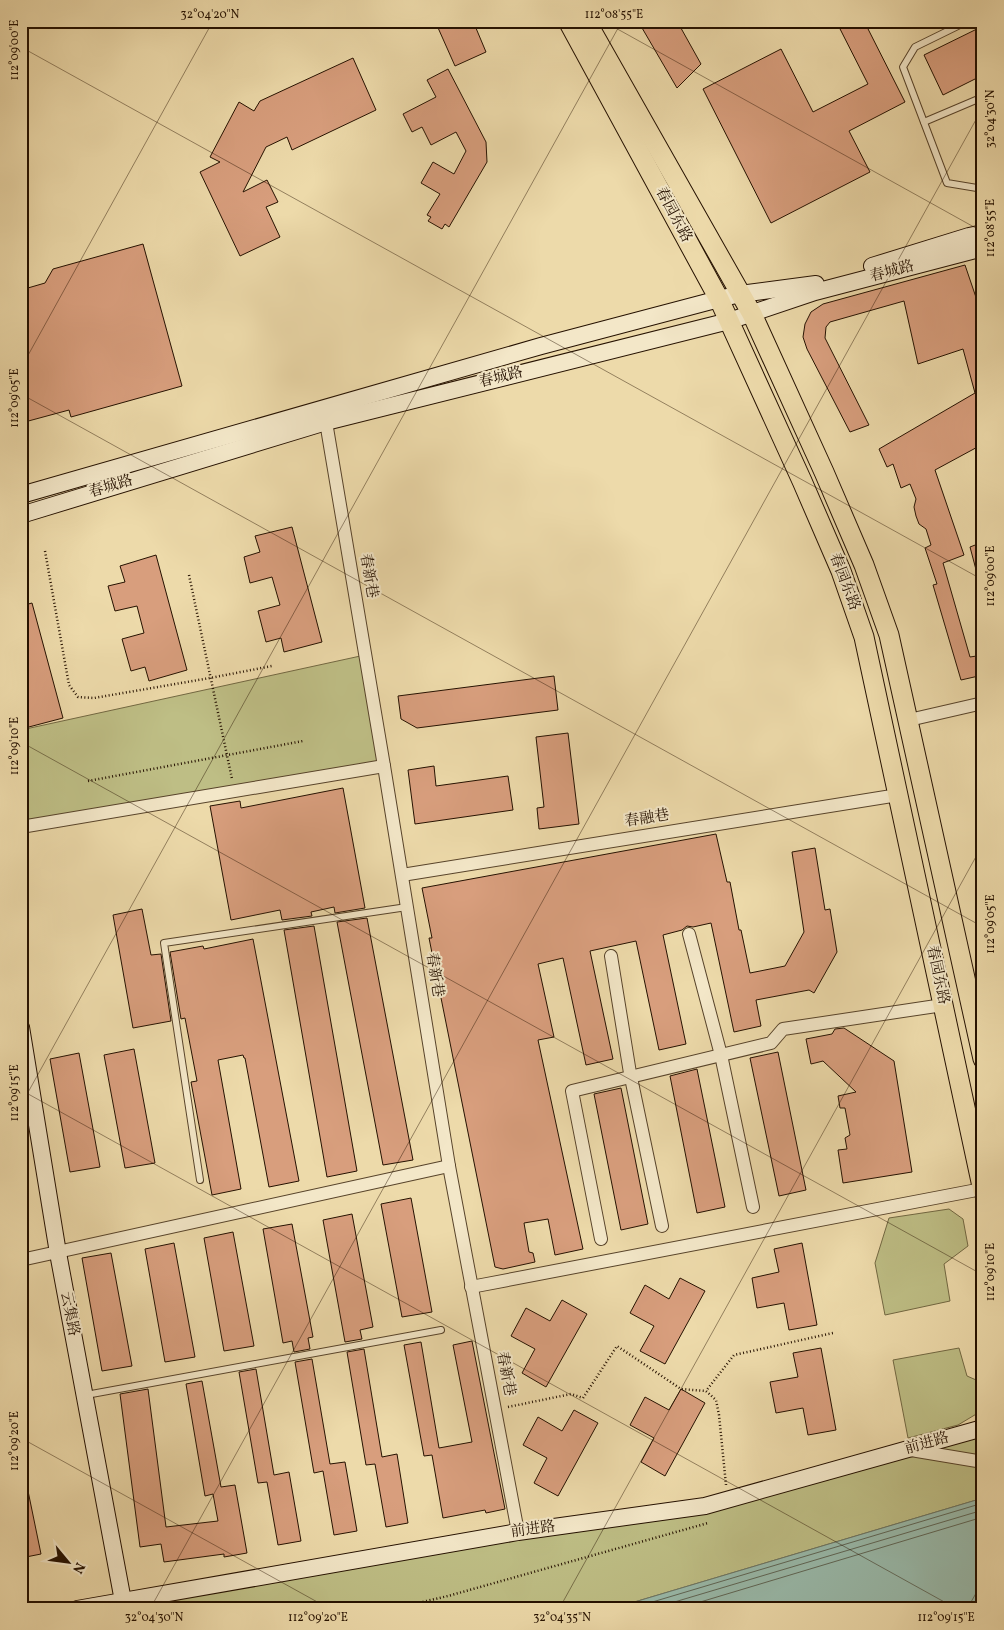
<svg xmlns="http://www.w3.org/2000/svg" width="1004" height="1630" font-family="Vollkorn,'Noto Serif SC',serif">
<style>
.green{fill:#bebe85;stroke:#726842}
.water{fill:#99baab;stroke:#6b7667}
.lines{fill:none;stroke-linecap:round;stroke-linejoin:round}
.shore{stroke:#5f6656;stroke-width:1}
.building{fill:#d89e7d;stroke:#251100}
.lane-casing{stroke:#57432a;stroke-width:8}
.street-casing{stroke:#57432a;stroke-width:14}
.secondary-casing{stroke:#251100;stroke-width:18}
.primary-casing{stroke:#251100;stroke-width:21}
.path{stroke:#251100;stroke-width:2.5;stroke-dasharray:1 2.5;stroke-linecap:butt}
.lane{stroke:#f3e7c8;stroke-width:6}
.street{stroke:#f3e7c8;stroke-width:12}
.secondary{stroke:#f3e7c8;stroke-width:16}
.primary{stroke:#eddaaa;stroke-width:19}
.ticks{fill:none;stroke:#251100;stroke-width:1;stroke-opacity:0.45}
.labels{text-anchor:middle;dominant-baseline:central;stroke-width:4;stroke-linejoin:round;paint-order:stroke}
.street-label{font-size:15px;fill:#251100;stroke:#f3e7c8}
.neatline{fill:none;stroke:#251100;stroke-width:2}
.ticks-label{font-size:12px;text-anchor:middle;fill:#251100}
</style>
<rect width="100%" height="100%" fill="#eddaaa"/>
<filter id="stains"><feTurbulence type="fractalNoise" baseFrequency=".004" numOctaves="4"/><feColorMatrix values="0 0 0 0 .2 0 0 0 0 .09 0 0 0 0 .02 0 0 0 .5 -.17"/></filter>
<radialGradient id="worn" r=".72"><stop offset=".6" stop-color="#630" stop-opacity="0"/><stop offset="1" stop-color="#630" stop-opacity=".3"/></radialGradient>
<g class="green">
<path d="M 365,655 L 384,766 L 21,827 L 21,730 Z"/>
<path d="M 949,1209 L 963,1219 L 968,1246 L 944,1264 L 950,1301 L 885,1315 L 875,1263 L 889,1218 Z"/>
<path d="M 959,1348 L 967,1376 L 983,1383 L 983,1410 L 958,1425 L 908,1438 L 893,1360 Z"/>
<path d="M 983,1428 L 983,1498 L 611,1609 L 77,1609 L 705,1506 Z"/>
</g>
<path class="water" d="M 983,1498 L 983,1609 L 611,1609 Z"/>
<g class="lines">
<g class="shore">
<path d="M 629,1609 L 983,1503"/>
<path d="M 651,1609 L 983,1510"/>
<path d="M 677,1609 L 983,1517"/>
</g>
</g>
<g class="building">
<path d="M 435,21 L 473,21 L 486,52 L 455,66 Z"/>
<path d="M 638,21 L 677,21 L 701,64 L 677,88 Z"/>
<path d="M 836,21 L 864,21 L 905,102 L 849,131 L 870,172 L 771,223 L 703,89 L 781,49 L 813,112 L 868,84 Z"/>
<path d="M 983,26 L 983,75 L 943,95 L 924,55 Z"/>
<path d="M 353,58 L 376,110 L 292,150 L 287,137 L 266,147 L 243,192 L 267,180 L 278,202 L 266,207 L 280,237 L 240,256 L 200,172 L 220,162 L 210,157 L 239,102 L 254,111 L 260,101 Z"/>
<path d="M 448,69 L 486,142 L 487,162 L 449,227 L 445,224 L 442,229 L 428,221 L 431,217 L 427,215 L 440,194 L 421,183 L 433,162 L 454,174 L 466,151 L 456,132 L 431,145 L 422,127 L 412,132 L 403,114 L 436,97 L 427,80 Z"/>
<path d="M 143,244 L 182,386 L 71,417 L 69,410 L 21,423 L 21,290 L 45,283 L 53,269 Z"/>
<path d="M 965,265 L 983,318 L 983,444 L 935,470 L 964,555 L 943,563 L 970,657 L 983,655 L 983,675 L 961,680 L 933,585 L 937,584 L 925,548 L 931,545 L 926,529 L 919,524 L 916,516 L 914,507 L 916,499 L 910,484 L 901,488 L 893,464 L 887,467 L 879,449 L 975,393 L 963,349 L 918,364 L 904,301 L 830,322 L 826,327 L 825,338 L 869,425 L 850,432 L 807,349 L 803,337 L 805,324 L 811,312 L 823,304 Z"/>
<path d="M 292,527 L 322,642 L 284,652 L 281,638 L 266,642 L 258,611 L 280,605 L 272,577 L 250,583 L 244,557 L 260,552 L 255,536 Z"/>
<path d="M 983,542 L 983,580 L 979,581 L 970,547 Z"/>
<path d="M 156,555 L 187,670 L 149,681 L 145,667 L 131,671 L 122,639 L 144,633 L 137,606 L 115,611 L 108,586 L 125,582 L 120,566 Z"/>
<path d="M 32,603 L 63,718 L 25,728 L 21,713 L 21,606 Z"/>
<path d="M 554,676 L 558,710 L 417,728 L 401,719 L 398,696 Z"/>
<path d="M 568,733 L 579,824 L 539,829 L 537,808 L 544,807 L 536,737 Z"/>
<path d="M 434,766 L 436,786 L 508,776 L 513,810 L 415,824 L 408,770 Z"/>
<path d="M 343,788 L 365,908 L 335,913 L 334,907 L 311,912 L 312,916 L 282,920 L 280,910 L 231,920 L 210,806 L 240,801 L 241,808 Z"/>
<path d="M 716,834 L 727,882 L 730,882 L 739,930 L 741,930 L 750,973 L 785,966 L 804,932 L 792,852 L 815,848 L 825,910 L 830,909 L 837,952 L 814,993 L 809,990 L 756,1000 L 761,1026 L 734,1032 L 711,923 L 693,927 L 687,926 L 682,930 L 663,935 L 686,1044 L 659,1050 L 636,941 L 590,951 L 613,1059 L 586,1065 L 563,958 L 538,964 L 554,1037 L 538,1040 L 583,1249 L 555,1255 L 548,1219 L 524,1223 L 529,1252 L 533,1253 L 535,1262 L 503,1269 L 495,1267 L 429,938 L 432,938 L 422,888 Z"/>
<path d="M 142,909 L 151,955 L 161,954 L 171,1021 L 133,1028 L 113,915 Z"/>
<path d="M 367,918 L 413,1160 L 383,1165 L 337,922 Z"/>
<path d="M 314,926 L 357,1171 L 327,1177 L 284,930 Z"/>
<path d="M 253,939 L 299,1181 L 269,1187 L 245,1058 L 244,1058 L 243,1055 L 218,1060 L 241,1189 L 212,1195 L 191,1082 L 197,1081 L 185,1018 L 181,1019 L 170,952 L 203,946 L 204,949 Z"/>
<path d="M 844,1028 L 894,1061 L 912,1172 L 843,1183 L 838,1150 L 847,1149 L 845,1138 L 850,1135 L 845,1108 L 840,1108 L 838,1096 L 856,1092 L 823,1061 L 811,1064 L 806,1039 L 832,1034 L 835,1029 Z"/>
<path d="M 134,1049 L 155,1163 L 125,1168 L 104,1055 Z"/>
<path d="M 778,1052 L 806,1190 L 779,1196 L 750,1058 Z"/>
<path d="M 79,1053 L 100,1167 L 70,1172 L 50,1059 Z"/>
<path d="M 697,1069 L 725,1207 L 697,1213 L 670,1076 Z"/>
<path d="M 621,1088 L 648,1224 L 621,1230 L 594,1094 Z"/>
<path d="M 411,1198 L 432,1312 L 402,1317 L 381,1204 Z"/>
<path d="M 352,1214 L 373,1327 L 360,1330 L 362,1339 L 345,1342 L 323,1220 Z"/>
<path d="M 292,1224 L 313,1337 L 308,1338 L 310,1349 L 294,1352 L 292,1341 L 283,1343 L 263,1229 Z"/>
<path d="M 233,1232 L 254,1346 L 224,1351 L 204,1238 Z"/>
<path d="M 174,1243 L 195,1357 L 165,1362 L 145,1249 Z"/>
<path d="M 802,1243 L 817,1325 L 789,1330 L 784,1303 L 757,1308 L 752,1278 L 779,1272 L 774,1249 Z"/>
<path d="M 111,1253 L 132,1366 L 102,1371 L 82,1258 Z"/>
<path d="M 680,1278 L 705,1291 L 665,1364 L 640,1351 L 654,1326 L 630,1313 L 645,1285 L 669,1299 Z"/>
<path d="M 562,1300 L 587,1314 L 546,1387 L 522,1373 L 535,1349 L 511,1336 L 526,1308 L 550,1321 Z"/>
<path d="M 472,1341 L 505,1509 L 486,1513 L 485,1510 L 443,1518 L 432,1455 L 424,1456 L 404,1345 L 421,1342 L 439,1448 L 472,1442 L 453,1345 Z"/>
<path d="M 821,1348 L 836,1430 L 808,1435 L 803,1408 L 776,1413 L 770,1382 L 798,1377 L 793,1353 Z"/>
<path d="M 364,1349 L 382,1457 L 397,1454 L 408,1523 L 386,1527 L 375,1464 L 366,1465 L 347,1352 Z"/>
<path d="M 312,1359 L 330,1464 L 345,1462 L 357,1531 L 334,1535 L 323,1471 L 314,1473 L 295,1362 Z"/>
<path d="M 256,1369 L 274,1475 L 289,1472 L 301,1541 L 278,1545 L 267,1482 L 258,1483 L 239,1372 Z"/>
<path d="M 202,1381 L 221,1487 L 235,1485 L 247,1553 L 224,1557 L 224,1554 L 164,1562 L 161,1544 L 140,1547 L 120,1394 L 148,1389 L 166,1527 L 218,1521 L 213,1494 L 205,1496 L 186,1384 Z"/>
<path d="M 681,1389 L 705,1403 L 665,1476 L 641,1462 L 654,1438 L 630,1425 L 645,1397 L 669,1410 Z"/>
<path d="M 574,1410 L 598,1423 L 558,1496 L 534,1483 L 547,1458 L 523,1445 L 538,1417 L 562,1431 Z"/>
<path d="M 27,1486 L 41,1554 L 21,1558 L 21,1487 Z"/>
</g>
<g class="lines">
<g class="lane-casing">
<g id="lane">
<path d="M 968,21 L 915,47 L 903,67 L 947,183 L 983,189"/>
<path d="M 924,122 L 983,97"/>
<path d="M 200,1180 L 164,943 L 407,907"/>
<path d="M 21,1218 L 24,1236 L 21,1239"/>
<path d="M 86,1395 L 441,1330"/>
</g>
</g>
<g class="street-casing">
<g id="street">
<path d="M 326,422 L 384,766 L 449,1166 L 518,1532"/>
<path d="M 909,720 L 983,703"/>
<path d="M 21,827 L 384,766"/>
<path d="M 402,875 L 898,795"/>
<path d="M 689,934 L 721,1055 L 753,1207"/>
<path d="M 611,956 L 630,1073 L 662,1226"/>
<path d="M 601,1239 L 572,1091 L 771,1043 L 783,1029 L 943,1005"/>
<path d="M 21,1260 L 449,1166"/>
<path d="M 471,1287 L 982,1189"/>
<path d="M 911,1450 L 983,1462"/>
</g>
</g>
<g class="secondary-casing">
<g id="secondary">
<path d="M 872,266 L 969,236 L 983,233"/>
<path d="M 21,495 L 541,346 L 719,299 L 740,294 L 816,284"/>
<path d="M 21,515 L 326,422 L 729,321 L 815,292 L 983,248"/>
<path d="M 21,1027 L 58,1253 L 123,1601"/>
<path d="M 77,1609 L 518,1532 L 705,1506 L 983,1428"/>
</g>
</g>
<g class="primary-casing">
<g id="primary">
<path d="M 568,21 L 719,299 L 802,481 L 841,571 L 864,637 L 983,1191"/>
<path d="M 586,21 L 752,314 L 824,472 L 864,565 L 889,635 L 983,1059"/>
</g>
</g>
<g class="path">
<path d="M 45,551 L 69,685 L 78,697 L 94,698 L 210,678 L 272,666"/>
<path d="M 189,575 L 232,779"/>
<path d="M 88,781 L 303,741"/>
<path d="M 508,1407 L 571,1394 L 583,1398 L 617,1346 L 681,1389 L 706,1391"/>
<path d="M 726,1485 L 719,1415 L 716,1400 L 706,1391 L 734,1355 L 833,1333"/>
<path d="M 392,1609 L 448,1596 L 708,1523"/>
</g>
<use href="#lane" class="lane"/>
<use href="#street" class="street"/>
<use href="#secondary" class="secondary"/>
<use href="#primary" class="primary"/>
</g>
<path class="ticks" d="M 603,21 L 983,232M 21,47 L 983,580M 21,368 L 213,21M 21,394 L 983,927M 21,742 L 983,1275M 21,1090 L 957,1609M 21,1105 L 622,21M 21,1438 L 330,1609M 150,1609 L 983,107M 559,1609 L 983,844M 967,1609 L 983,1581"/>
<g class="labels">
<g class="street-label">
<text transform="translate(673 215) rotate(62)">春园东路</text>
<text transform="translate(892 272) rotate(-15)">春城路</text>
<text transform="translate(501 378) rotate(-14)">春城路</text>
<text transform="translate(111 487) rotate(-17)">春城路</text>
<text transform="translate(368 576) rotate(80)">春新巷</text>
<text transform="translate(844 582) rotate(69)">春园东路</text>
<text transform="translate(647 819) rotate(-9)">春融巷</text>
<text transform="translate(434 975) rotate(81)">春新巷</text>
<text transform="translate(937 975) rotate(78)">春园东路</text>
<text transform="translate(69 1314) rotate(79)">云集路</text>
<text transform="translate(505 1374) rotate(79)">春新巷</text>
<text transform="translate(927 1444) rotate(-16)">前进路</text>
<text transform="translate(533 1530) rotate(-8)">前进路</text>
</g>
</g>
<rect width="1004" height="1630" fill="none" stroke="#eddaaa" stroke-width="55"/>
<g transform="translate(68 1562) rotate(119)" stroke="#f3e7c8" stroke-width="4" paint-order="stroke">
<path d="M0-4L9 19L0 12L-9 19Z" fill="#251100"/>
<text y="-8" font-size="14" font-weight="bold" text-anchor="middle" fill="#251100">N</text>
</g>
<rect x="28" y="28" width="948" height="1574" class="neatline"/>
<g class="ticks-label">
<text x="210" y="18">32°04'20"N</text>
<text x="614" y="18">112°08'55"E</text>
<text transform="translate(14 50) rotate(-90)" y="4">112°09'00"E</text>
<text transform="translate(990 119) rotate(-90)" y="4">32°04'30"N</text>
<text transform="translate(990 228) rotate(-90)" y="4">112°08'55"E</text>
<text transform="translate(14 398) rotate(-90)" y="4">112°09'05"E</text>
<text transform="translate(990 576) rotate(-90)" y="4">112°09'00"E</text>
<text transform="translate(14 746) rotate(-90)" y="4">112°09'10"E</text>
<text transform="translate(990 924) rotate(-90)" y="4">112°09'05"E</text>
<text transform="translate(14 1093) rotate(-90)" y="4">112°09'15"E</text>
<text transform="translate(990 1272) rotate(-90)" y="4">112°09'10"E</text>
<text transform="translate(14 1441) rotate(-90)" y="4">112°09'20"E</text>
<text x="154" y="1621">32°04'30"N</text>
<text x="318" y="1621">112°09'20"E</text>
<text x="562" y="1621">32°04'35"N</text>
<text x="946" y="1621">112°09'15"E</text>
</g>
<rect width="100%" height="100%" filter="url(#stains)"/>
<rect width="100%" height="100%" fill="url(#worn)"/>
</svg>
